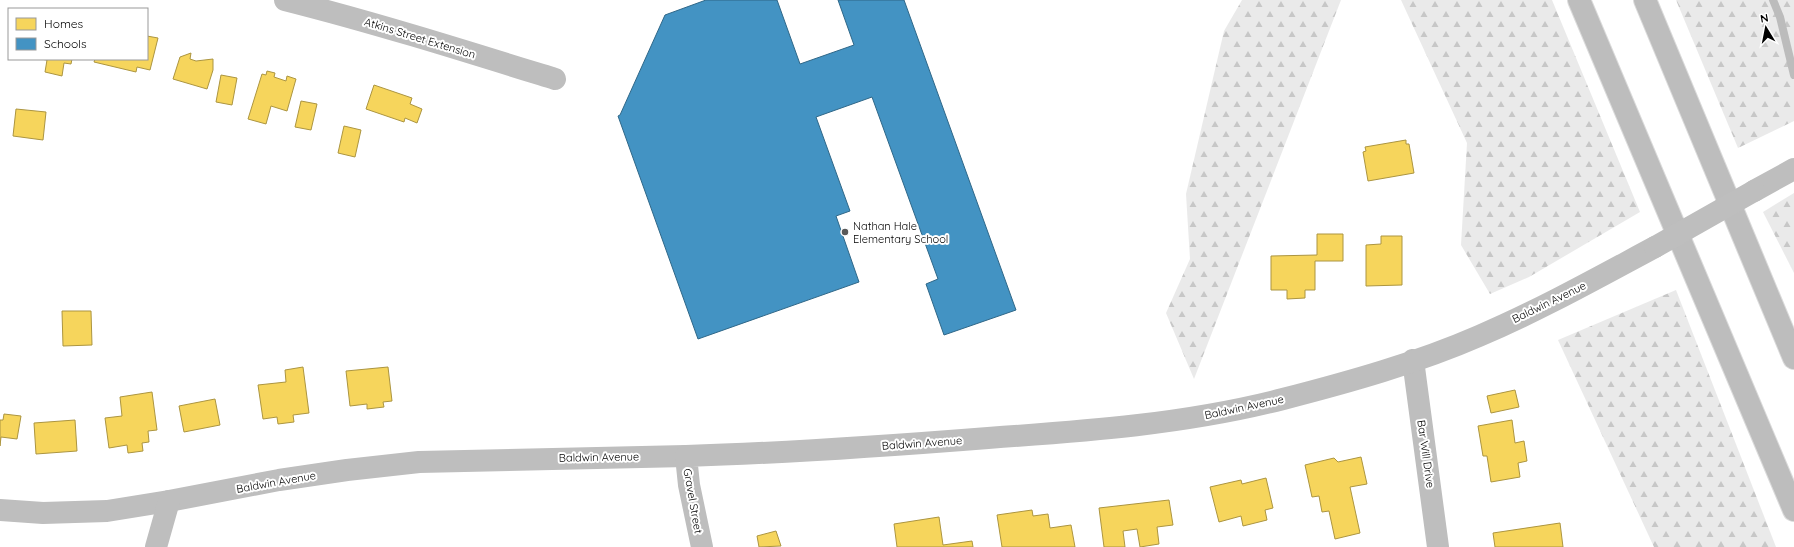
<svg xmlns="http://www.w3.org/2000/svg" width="1794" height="547" font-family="Quicksand,sans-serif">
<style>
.forest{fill:url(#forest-firs)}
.homes{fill:#f6d55c;stroke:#ac9540}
.schools{fill:#4393c3;stroke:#2f6788}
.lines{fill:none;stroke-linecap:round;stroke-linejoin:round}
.stream{stroke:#bcbcbc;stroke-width:8}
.motorway-casing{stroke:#dbdbdb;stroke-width:24}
.minor{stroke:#bebebe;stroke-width:22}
.tertiary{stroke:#bebebe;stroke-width:22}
.motorway{stroke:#bdbdbd;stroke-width:22}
.tertiary-bridge{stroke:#bebebe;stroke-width:22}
.poi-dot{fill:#595959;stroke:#fff;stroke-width:1.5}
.labels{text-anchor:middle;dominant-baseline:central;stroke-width:4;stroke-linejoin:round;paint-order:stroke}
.street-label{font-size:11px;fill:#000;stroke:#fff}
.poi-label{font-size:11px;fill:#000;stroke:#fff;text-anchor:start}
</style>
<defs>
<pattern id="forest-firs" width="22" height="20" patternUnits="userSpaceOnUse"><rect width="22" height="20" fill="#eaeaea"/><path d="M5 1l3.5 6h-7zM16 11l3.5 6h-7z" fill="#c7c7c7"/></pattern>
</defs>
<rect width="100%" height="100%" fill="#fff"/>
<g class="forest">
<path d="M 1242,0 L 1341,0 L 1194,379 L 1166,313 L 1190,259 L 1186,194 L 1224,31 Z"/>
<path d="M 1401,0 L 1552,0 L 1640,212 L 1529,277 L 1490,294 L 1461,245 L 1467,143 Z"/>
<path d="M 1676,0 L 1794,0 L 1794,121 L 1738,148 Z"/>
<path d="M 1794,193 L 1794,273 L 1763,212 Z"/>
<path d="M 1676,290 L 1776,547 L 1654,547 L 1558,340 Z"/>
</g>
<g class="homes">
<path d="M 147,36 L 158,38 L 150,70 L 137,67 L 136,72 L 94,62 L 95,59 L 147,59 Z"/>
<path d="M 191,53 L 190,59 L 196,61 L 213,59 L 213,70 L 207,89 L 173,79 L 180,57 Z"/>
<path d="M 40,59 L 72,59 L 71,64 L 64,63 L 62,76 L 45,72 L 47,60 Z"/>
<path d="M 267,71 L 275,73 L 274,77 L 286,81 L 287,76 L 296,79 L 287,111 L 271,106 L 266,124 L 248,119 L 262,74 L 266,75 Z"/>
<path d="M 221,75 L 237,78 L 232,105 L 216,102 Z"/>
<path d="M 374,85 L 412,98 L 410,104 L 422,109 L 417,123 L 405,118 L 404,122 L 366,109 Z"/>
<path d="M 301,101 L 317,104 L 311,130 L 295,127 Z"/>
<path d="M 16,109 L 46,112 L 43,140 L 13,136 Z"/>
<path d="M 344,126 L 361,130 L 355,157 L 338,153 Z"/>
<path d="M 1406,140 L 1406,144 L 1409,144 L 1414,173 L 1368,181 L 1363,152 L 1366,151 L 1365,147 Z"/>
<path d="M 1317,234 L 1343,234 L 1343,261 L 1315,261 L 1315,290 L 1305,290 L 1305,298 L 1287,299 L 1287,290 L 1271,290 L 1271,256 L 1317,255 Z"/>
<path d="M 1381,236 L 1402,236 L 1402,285 L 1366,286 L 1366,245 L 1381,244 Z"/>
<path d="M 62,311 L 91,311 L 92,345 L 63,346 Z"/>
<path d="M 303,367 L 309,413 L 293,415 L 294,422 L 278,424 L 277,417 L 263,419 L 258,385 L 286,382 L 285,370 Z"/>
<path d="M 388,367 L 392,401 L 383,402 L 384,407 L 367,409 L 367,404 L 350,406 L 346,371 Z"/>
<path d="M 1515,390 L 1519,407 L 1491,413 L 1487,396 Z"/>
<path d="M 152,392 L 157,430 L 148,431 L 149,442 L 142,443 L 143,451 L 128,453 L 127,445 L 109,448 L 105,418 L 122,416 L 120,397 Z"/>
<path d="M 215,399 L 220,425 L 184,432 L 179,406 Z"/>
<path d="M 4,414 L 21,416 L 17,439 L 1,437 L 0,446 L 0,420 L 3,420 Z"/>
<path d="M 75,420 L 77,451 L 36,454 L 34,423 Z"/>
<path d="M 1512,420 L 1515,443 L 1524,441 L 1527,461 L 1518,463 L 1520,477 L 1491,482 L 1487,456 L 1483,456 L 1478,426 Z"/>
<path d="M 1361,457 L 1367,484 L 1350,487 L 1360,533 L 1335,539 L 1329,511 L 1322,512 L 1319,496 L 1312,497 L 1305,465 L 1334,458 L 1338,462 Z"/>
<path d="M 1266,478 L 1273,508 L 1265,510 L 1267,520 L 1243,526 L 1241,516 L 1219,522 L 1210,487 L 1241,480 L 1242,484 Z"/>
<path d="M 1169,500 L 1173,525 L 1157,527 L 1159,544 L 1140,547 L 1137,529 L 1123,531 L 1125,547 L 1104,547 L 1099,508 Z"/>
<path d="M 1032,510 L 1033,516 L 1048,514 L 1050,528 L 1071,525 L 1075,547 L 1002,547 L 997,515 Z"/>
<path d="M 939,517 L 943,545 L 972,541 L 973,547 L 897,547 L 894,524 Z"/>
<path d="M 1560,523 L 1563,547 L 1495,547 L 1493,533 Z"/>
<path d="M 776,531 L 781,546 L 759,547 L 757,536 Z"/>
</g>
<path class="schools" d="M 706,0 L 777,0 L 800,64 L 854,45 L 838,0 L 904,0 L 1016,310 L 944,335 L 926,284 L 938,279 L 872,97 L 816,117 L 850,211 L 836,216 L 859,282 L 698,339 L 618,116 L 620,115 L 665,15 Z"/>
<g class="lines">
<path class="stream" d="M 1773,0 L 1780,17 L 1794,75"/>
<g class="motorway-casing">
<g id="motorway">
<path d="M 1579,0 L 1794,510"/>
<path d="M 1645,0 L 1794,358"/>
</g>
</g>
<g class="minor">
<path d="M 285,0 C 376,23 465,51 555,79"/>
<path d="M 1413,360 L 1438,547"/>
<path d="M 0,510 L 43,513 L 107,511 L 169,501 L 279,480 L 347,470 L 419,462 L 686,456"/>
<path d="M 156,547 L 169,501"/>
</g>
<g class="tertiary">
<path d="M 1754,191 L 1794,169"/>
<path d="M 702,547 L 689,485 L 686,456 C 787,453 887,446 988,438 C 1087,431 1186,424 1283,399 C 1349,382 1417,363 1479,336 C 1540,310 1597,278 1655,247"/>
</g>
<use href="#motorway" class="motorway"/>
<path class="tertiary-bridge" d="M 1655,247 L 1754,191"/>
</g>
<circle class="poi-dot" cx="845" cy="232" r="4"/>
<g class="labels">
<g class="street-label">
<text transform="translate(420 38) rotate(17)">Atkins Street Extension</text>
<text transform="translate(1549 302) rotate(-26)">Baldwin Avenue</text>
<text transform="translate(1244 407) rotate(-12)">Baldwin Avenue</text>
<text transform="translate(922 443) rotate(-4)">Baldwin Avenue</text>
<text transform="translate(1426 454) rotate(82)">Bar Will Drive</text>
<text transform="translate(599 457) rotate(-1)">Baldwin Avenue</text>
<text transform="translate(276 482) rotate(-10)">Baldwin Avenue</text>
<text transform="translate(693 501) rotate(80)">Gravel Street</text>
</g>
<g class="poi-label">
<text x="853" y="226">Nathan Hale<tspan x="853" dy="13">Elementary School</tspan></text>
</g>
</g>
<rect x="8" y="8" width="140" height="52" fill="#ffffff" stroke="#999999"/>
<rect x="16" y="18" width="20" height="12" fill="#f6d55c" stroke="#999999"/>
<text x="44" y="28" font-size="12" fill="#000000">Homes</text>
<rect x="16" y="38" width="20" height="12" fill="#4393c3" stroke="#999999"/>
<text x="44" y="48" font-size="12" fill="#000000">Schools</text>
<g transform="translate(1766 28) rotate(350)" stroke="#ffffff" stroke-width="3" paint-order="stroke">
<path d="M0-3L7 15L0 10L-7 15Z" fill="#000000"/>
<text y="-6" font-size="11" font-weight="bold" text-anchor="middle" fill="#000000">N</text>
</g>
</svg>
